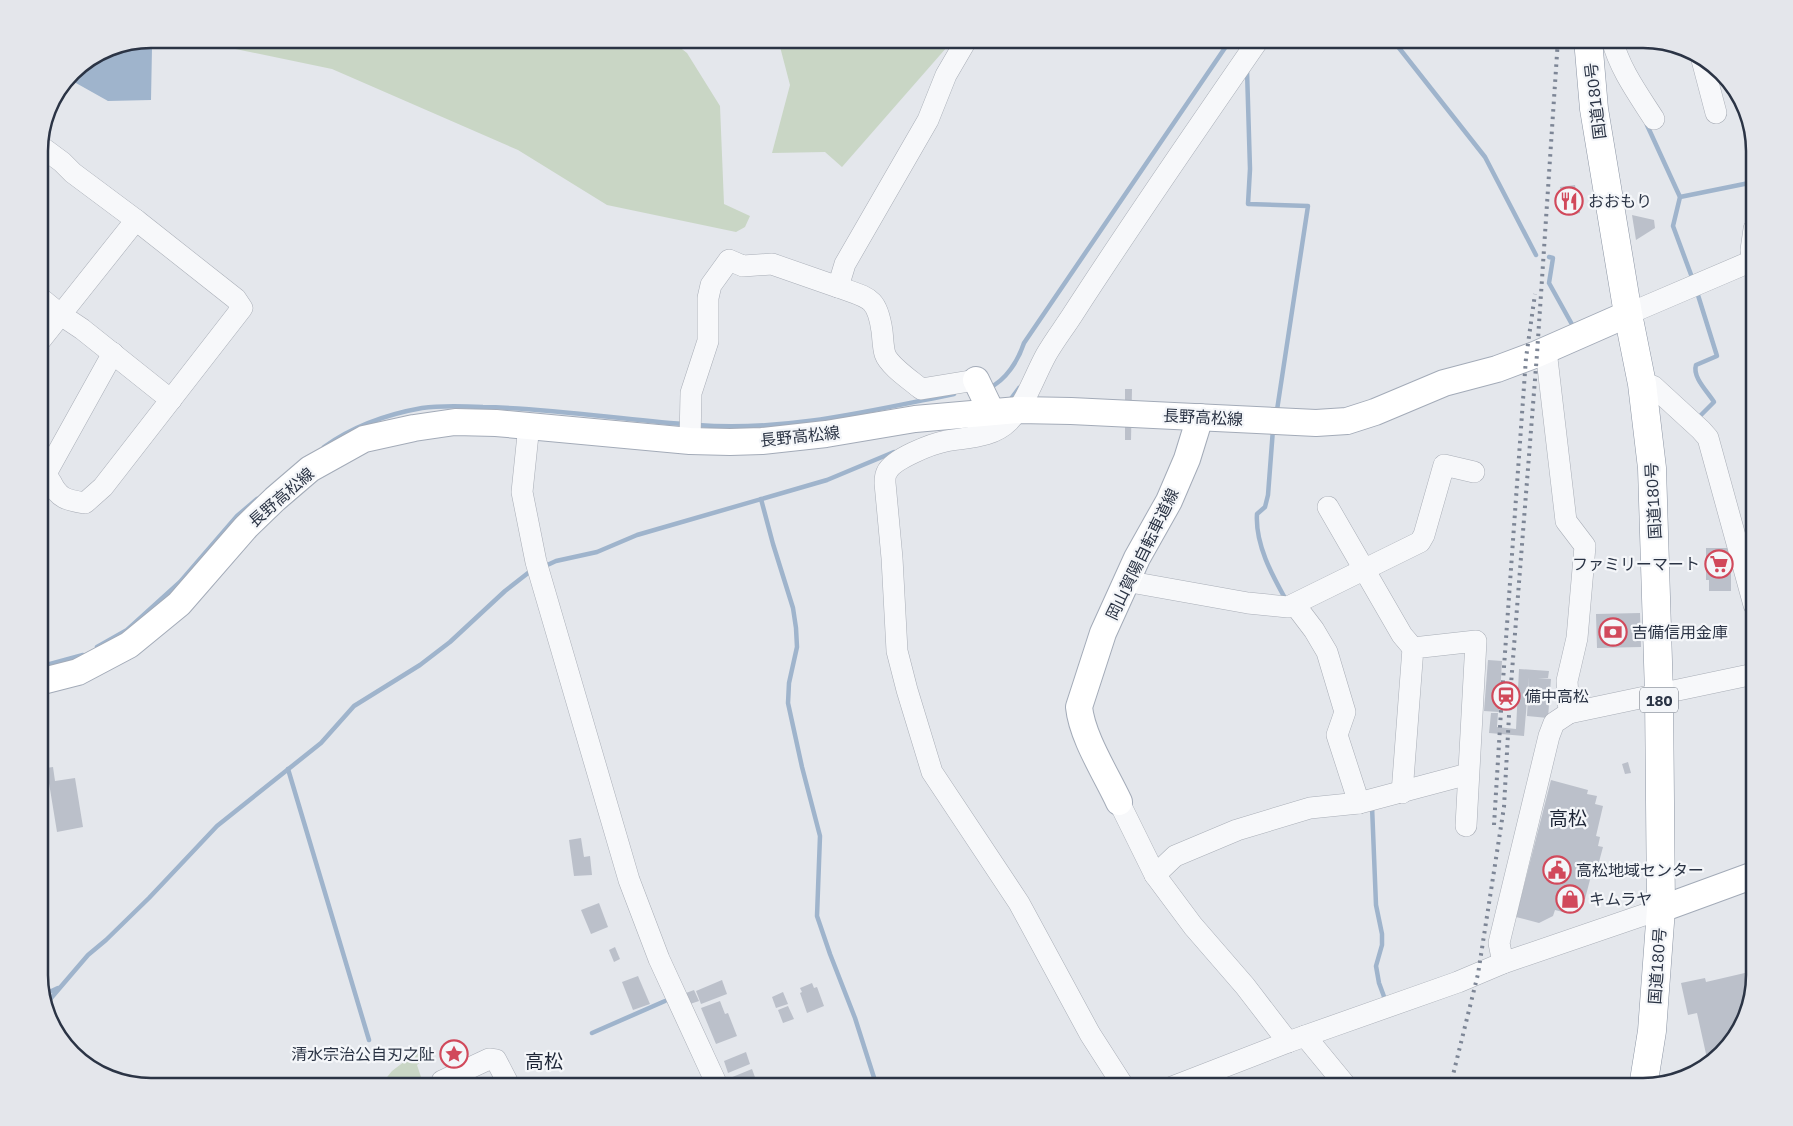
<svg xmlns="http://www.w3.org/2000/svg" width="1793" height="1126" font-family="'IBM Plex Sans','Noto Sans JP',sans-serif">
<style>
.green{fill:#c9d6c5}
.water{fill:#9fb4cc}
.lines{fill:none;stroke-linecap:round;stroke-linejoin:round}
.stream{stroke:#9fb4cc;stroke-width:4.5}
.building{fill:#bbc0ca}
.minor-casing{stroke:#a9aeb7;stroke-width:22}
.major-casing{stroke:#a3abb8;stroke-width:28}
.highway-casing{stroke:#8b94a3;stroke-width:29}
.minor{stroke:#f7f8fa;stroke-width:21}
.major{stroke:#fff;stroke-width:26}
.highway{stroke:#fff;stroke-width:28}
.rail{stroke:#7d8696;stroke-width:4;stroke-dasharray:2.5 5;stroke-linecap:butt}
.labels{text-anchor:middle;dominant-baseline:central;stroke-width:4.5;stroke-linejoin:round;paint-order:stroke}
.shield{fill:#f4f6f9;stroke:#676e7b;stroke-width:1}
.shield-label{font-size:15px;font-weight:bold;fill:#2b3445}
.street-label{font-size:16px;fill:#2b3445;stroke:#f4f6f9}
.poi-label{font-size:16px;fill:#2b3445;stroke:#f4f6f9;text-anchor:start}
.quarter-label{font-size:19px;fill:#1d2536;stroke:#f4f6f9}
.rim{fill:none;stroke:#2b3445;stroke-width:2.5}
</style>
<rect width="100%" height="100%" fill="#e4e7ec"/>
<g class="green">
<path d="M 187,39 L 669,39 L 687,53 L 720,106 L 724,204 L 750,216 L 745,227 L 736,232 L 607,205 L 518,150 L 332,69 Z"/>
<path d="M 778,39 L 954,39 L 842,167 L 825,152 L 772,153 L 790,85 Z"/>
<path d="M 426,1045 L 431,1054 L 417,1065 L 423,1083 L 415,1087 L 379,1087 L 392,1071 Z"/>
</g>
<path class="water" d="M 142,45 L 152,48 L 151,100 L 108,101 L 67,78 L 72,71 L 108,47 L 113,46 L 131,49 Z"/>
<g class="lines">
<g class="stream">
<path d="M 1392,39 L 1485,157 L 1536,255"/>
<path d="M 1247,70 L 1250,169 L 1248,204 L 1308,206 L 1277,410"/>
<path d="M 1647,125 L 1680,197 L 1673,226 L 1693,280"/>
<path d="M 1680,197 L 1754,182"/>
<path d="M 1549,257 L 1553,258 L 1549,283 L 1574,328"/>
<path d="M 989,388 C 1006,380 1018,361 1024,343 L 1231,39"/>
<path d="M 1010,400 L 1019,388"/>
<path d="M 1697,419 L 1714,402 C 1708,392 1692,377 1696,365 L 1717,356 L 1697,292"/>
<path d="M 697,425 C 784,432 869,411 954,394"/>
<path d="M 1273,429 L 1268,495 L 1265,507 L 1257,514 C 1255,544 1272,575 1286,600"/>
<path d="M 324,447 C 352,427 388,414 422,408 C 442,405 463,406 483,407 C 550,408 617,419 684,424"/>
<path d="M 761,499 L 773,544 L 793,608 L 796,628 L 797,647 L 789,683 L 788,703 L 802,767 L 820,836 L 817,916 L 830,954 L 855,1018 L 877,1087"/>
<path d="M 543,567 L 556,561 L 597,552 L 637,535 L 827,480 L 894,452"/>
<path d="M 97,647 L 127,630 L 180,582 L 237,516 L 257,499"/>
<path d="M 39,667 L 83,655"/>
<path d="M 288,769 L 369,1040"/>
<path d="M 1372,806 L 1376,905 L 1382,934 L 1382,945 L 1376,966 L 1379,983 L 1386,1002"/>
<path d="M 43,995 L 58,988"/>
<path d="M 46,1004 L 88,955 L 106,940 L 149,898 L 217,826 L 321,743 L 354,706 L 420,665 L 450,642 L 505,591 L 528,573 L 533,570"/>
<path d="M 592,1033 L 665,1001"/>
</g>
</g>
<g class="building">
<path d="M 1575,185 L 1580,213 L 1564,215 L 1560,187 Z"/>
<path d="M 1632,215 L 1654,220 L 1655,228 L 1636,240 Z"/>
<path d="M 1125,389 L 1132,389 L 1131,440 L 1125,440 Z"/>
<path d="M 1706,548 L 1731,548 L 1731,591 L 1709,591 L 1709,580 L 1706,580 Z"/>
<path d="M 1640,613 L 1641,647 L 1597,648 L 1596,614 Z"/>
<path d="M 1488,660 L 1502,661 L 1499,712 L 1484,711 Z"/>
<path d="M 1519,669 L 1549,671 L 1548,678 L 1538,678 L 1551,679 L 1548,718 L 1527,716 L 1529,677 L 1524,736 L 1489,733 L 1491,713 L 1498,713 L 1497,727 L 1516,729 Z"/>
<path d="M 1628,762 L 1631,773 L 1625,774 L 1622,764 Z"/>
<path d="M 53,767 L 55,781 L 75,778 L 83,827 L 57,832 L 49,783 L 39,784 L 39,769 Z"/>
<path d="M 1551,780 L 1588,790 L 1587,794 L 1597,796 L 1595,804 L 1603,806 L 1596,836 L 1600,837 L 1598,846 L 1603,847 L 1596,873 L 1592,872 L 1585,899 L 1579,898 L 1577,906 L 1569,904 L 1567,913 L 1555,910 L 1553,916 L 1539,923 L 1516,917 Z"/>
<path d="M 581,838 L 584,857 L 590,856 L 592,875 L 574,876 L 569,840 Z"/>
<path d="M 599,903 L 608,927 L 591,934 L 581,910 Z"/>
<path d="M 615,947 L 620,959 L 614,962 L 609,950 Z"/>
<path d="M 1749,972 L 1751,985 L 1736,1037 L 1708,1063 L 1697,1013 L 1688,1015 L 1681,983 L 1705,978 L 1706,982 Z"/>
<path d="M 638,976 L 650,1004 L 633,1010 L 622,982 Z"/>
<path d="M 722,980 L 727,994 L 701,1004 L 696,991 Z"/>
<path d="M 812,983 L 814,988 L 817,987 L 824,1006 L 807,1013 L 800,993 L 802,992 L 800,988 Z"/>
<path d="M 694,990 L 699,1001 L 690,1004 L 686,993 Z"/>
<path d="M 783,992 L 788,1004 L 776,1008 L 772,997 Z"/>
<path d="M 720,1001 L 725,1014 L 728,1013 L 737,1036 L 716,1044 L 701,1008 Z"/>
<path d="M 788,1006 L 794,1019 L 783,1023 L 778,1010 Z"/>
<path d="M 746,1052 L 750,1064 L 728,1073 L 724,1061 Z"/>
<path d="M 752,1069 L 756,1080 L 752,1082 L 754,1087 L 734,1087 L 730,1078 Z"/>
</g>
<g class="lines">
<g class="minor-casing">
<g id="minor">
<path d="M 967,39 L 946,75 L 928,120 L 845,264 L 838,287 C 868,298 877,296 882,331 C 883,339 883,348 885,354 C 889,366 912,381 921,389 L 976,380"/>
<path d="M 1612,39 C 1619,68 1638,94 1654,119"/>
<path d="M 1701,56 L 1716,113"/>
<path d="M 39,145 L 62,162 L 73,173 L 136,220 L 236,299 L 242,308 L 103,487 L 85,503 C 67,500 59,499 51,482 C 48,478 47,476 48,470 L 113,353"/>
<path d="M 1754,229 L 1751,250 L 1754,267"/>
<path d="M 39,297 L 61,315 L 82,329 L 171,400"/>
<path d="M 1628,314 L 1752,261"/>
<path d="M 39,342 L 136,220"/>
<path d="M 1642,384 L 1653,386 L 1701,430 L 1708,438 L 1754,605"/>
<path d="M 529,425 L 522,492 L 536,562 L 629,880 L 659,959 L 718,1087"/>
<path d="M 690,441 L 691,393 L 708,341 L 708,298 L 711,285 L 729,260 L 743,266 L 772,264 L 838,287"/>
<path d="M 1328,507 L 1402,635 L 1413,648"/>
<path d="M 1125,581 L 1248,603 L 1288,607 L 1420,542 L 1424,535 L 1444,465 L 1474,472"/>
<path d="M 1295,605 L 1314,630 L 1327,652 L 1345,712 L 1337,735 L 1359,803"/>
<path d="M 1569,713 L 1754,674"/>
<path d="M 1402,793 L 1413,648 L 1476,641 L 1466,826"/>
<path d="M 1119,802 L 1155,875 L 1193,926 L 1245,986 L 1288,1042"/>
<path d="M 1155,875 L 1175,856 L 1237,830 L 1310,808 L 1359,803 L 1468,774"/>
<path d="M 1503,963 L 1499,943 L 1549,736 L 1554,723 L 1569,713 L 1567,681 L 1577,638 L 1585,546 L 1566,521 L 1546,350"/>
<path d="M 1305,1036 L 1347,1087"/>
<path d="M 442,1081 L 489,1059 L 496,1060 L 510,1087"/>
<path d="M 1124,1087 L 1090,1034 L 1019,903 L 932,772 L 907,690 L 897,651 L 892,558 L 885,483 C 885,480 885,475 887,472 C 893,459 931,444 946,441 C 968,437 992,438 1009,421 C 1026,403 1034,377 1046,355 C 1054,341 1064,328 1073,314 C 1133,221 1196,130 1259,39"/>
<path d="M 1172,1087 L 1288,1042 L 1458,982 L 1503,963 L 1661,909"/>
</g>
</g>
<g class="major-casing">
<g id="major">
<path d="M 976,380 L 991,411"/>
<path d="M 39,682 L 78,672 L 129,645 L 179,604 L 246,527 L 275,499 L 310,469 L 364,439 L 414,428 L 455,422 L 496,423 L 690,441 L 730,442 L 762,441 L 826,434 L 915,419 L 1018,410 L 1071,411 L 1316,423 L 1347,421 L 1375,412 L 1444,383 L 1497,369 L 1537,354 L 1628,314"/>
<path d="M 1119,802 C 1106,774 1082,737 1079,707 L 1103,633 L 1137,558 L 1169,501 L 1187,459 L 1200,417"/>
<path d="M 1661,909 L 1754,875"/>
</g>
</g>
<g class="highway-casing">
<path id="highway" d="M 1588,39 L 1594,109 L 1628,314 L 1642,384 L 1652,468 L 1659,694 L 1661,909 L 1652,1031 L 1643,1087"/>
</g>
<use href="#minor" class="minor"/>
<use href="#major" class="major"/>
<use href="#highway" class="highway"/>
<g class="rail">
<path d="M 1494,825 L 1502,695 L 1526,358 L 1535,294"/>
<path d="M 1450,1087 L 1478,974 L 1504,807 L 1510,697 L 1537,354 L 1558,39"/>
</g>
</g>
<defs>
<g id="restaurant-ring" transform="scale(1.4375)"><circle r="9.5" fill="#f4f6f9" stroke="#d1495b" stroke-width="1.5"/><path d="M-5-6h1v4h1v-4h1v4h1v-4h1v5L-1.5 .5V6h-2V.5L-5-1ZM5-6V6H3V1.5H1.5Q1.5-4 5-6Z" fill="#d1495b"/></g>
<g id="supermarket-ring" transform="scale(1.4375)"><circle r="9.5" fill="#f4f6f9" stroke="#d1495b" stroke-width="1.5"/><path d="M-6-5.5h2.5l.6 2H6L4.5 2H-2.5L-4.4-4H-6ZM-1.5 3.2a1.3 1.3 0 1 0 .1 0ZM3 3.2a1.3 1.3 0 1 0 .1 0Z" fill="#d1495b"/></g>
<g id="bank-ring" transform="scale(1.4375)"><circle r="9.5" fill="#f4f6f9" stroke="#d1495b" stroke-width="1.5"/><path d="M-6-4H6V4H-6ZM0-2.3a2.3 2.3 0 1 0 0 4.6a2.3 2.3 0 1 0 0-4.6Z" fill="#d1495b"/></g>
<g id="station-ring" transform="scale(1.4375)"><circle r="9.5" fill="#f4f6f9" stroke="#d1495b" stroke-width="1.5"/><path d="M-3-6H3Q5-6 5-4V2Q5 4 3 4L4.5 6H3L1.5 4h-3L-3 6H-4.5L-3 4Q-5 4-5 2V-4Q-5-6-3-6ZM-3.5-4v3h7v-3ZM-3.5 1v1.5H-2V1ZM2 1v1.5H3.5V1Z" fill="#d1495b"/></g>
<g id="civic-ring" transform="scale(1.4375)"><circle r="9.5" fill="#f4f6f9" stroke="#d1495b" stroke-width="1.5"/><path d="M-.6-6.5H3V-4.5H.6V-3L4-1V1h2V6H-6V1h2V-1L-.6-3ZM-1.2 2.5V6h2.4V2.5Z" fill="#d1495b"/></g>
<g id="shop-ring" transform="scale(1.4375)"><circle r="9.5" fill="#f4f6f9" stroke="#d1495b" stroke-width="1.5"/><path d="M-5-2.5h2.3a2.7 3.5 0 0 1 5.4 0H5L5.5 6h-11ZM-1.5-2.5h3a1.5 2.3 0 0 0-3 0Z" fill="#d1495b"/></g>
<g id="sight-ring" transform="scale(1.4375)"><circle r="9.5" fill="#f4f6f9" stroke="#d1495b" stroke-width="1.5"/><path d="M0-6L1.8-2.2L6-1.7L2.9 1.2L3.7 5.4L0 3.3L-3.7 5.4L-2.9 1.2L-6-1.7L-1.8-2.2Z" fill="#d1495b"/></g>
</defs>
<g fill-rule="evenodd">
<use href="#restaurant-ring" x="1569" y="201"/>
<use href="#supermarket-ring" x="1719" y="564"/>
<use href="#bank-ring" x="1613" y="632"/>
<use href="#station-ring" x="1506" y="696"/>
<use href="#civic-ring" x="1557" y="870"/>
<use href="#shop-ring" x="1570" y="899"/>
<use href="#sight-ring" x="454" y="1054"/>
</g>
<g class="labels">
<rect class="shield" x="1640" y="687.5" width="38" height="25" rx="4"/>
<g class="shield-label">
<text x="1659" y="700">180</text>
</g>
<g class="street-label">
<text transform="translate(1595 101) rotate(-97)">国道180号</text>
<text transform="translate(1203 417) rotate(3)">長野高松線</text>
<text transform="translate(800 436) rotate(-6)">長野高松線</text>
<text transform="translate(281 497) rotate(-41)">長野高松線</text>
<text transform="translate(1653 501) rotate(-93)">国道180号</text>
<text transform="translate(1142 554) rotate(-64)">岡山賀陽自転車道線</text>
<text transform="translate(1657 966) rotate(-86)">国道180号</text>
</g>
<g class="poi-label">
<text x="1588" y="201">おおもり</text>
<text x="1700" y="564" text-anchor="end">ファミリーマート</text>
<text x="1632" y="632">吉備信用金庫</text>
<text x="1525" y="696">備中高松</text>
<text x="1576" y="870">高松地域センター</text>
<text x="1589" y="899">キムラヤ</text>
<text x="435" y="1054" text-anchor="end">清水宗治公自刃之阯</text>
</g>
<g class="quarter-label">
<text x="1568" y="818">高松</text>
<text x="544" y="1061">高松</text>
</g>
</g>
<path d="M0 0H1793V1126H0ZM151 48H1643A103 103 0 0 1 1746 151V975A103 103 0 0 1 1643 1078H151A103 103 0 0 1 48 975V151A103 103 0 0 1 151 48Z" fill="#e4e6eb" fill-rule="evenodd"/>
<path class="rim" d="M151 48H1643A103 103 0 0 1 1746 151V975A103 103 0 0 1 1643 1078H151A103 103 0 0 1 48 975V151A103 103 0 0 1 151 48Z"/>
</svg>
